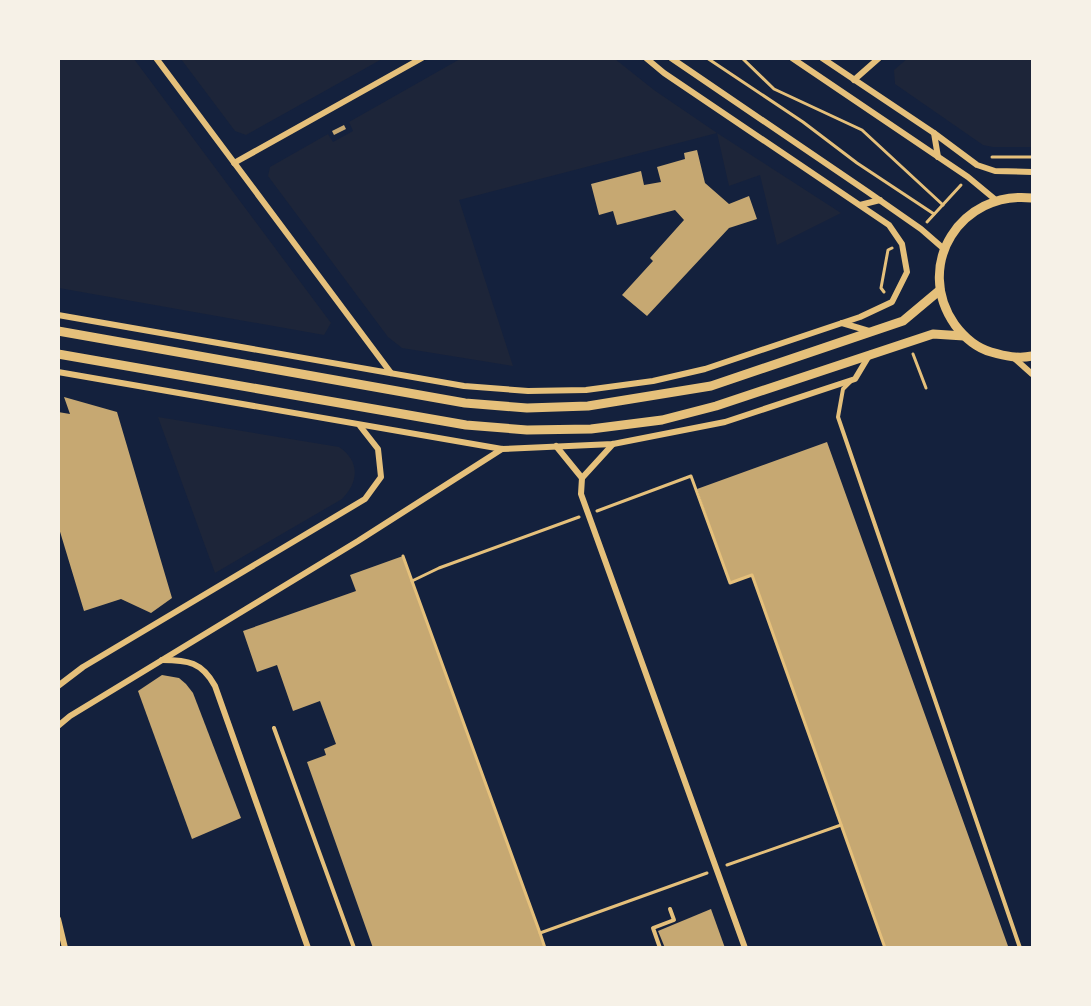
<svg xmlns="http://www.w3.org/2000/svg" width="1091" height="1006" font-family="'Roboto Condensed',sans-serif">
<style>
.green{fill:#1d2539}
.building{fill:#c6a872}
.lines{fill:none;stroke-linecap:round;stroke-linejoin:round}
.path{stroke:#e5c07b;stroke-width:3}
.service{stroke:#e5c07b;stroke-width:4}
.minor{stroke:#e5c07b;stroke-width:6}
.tertiary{stroke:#e5c07b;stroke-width:9}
</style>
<rect width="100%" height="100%" fill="#14213d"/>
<g class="green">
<path d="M 908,58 L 1032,59 L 1032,147 L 993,147 L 983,145 L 895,84 L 894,70 Z"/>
<path d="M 58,59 L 134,59 L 331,323 L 324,335 L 59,288 Z"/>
<path d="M 181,59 L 382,59 L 246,135 L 235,131 Z"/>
<path d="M 460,59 L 615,59 L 654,90 L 717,133 L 841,213 L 777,245 L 760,175 L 729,186 L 717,133 L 459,200 L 513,366 L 402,348 L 388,337 L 268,176 L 270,167 L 328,134 L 333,142 L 353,131 L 349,122 Z"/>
<path d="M 158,417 L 339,447 C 360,461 359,482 342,499 L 215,573 Z"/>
</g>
<g class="building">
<path d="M 344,125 L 346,129 L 334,135 L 332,131 Z"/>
<path d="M 697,150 L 705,183 L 729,204 L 749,196 L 757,219 L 729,228 L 647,316 L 622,295 L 653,261 L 650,258 L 684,220 L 675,210 L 617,225 L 613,211 L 599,215 L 591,184 L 641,171 L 644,185 L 661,182 L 657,167 L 685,159 L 684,153 Z"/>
<path d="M 64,397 L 117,412 L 172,598 L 151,613 L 121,599 L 84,611 L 58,525 L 58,412 L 70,414 Z"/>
<path d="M 827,442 L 1008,946 L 1003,948 L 885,948 L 752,575 L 730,583 L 697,489 Z"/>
<path d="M 403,556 L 545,948 L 373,948 L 307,762 L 326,755 L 324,749 L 336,744 L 320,701 L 293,711 L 277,665 L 257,672 L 243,631 L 356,591 L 350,575 Z"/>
<path d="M 162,675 L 179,678 L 186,684 L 193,693 L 241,818 L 192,839 L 138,691 Z"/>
<path d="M 711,909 L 725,948 L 665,948 L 658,931 Z"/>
</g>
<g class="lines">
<g class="path">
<path d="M 707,58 L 803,122 L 857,163 L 934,214"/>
<path d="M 742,58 L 774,89 L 862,130 L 943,205"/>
<path d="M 992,157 L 1032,157"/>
<path d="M 927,222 L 961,185"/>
<path d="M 884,292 L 881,288 L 888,250 L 892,248"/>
<path d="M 913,354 L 926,388"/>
<path d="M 597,511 L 691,476 L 730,583 L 752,575 L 885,948"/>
<path d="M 403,556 L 412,581"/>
<path d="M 727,865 L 841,825"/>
<path d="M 540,933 L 412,581 L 439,568 L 579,517"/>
<path d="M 545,948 L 540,933 L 707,873"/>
</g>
<g class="service">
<path d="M 850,382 L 843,389 L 838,417 L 1020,948"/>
<path d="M 274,728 L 354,948"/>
<path d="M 660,948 L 653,928 L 674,920 L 670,909"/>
</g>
<g class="minor">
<path d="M 156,58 L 391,373"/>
<path d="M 671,58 L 868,192 L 921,229 L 944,249"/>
<path d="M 792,58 L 968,177 L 997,201"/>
<path d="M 822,58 L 934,133 L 977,165 L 995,171 L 1032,172"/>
<path d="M 854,80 L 879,58"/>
<path d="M 934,133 L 938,157"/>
<path d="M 234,163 L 422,58"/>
<path d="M 860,205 L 880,200"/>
<path d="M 58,315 L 464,386 L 528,391 L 586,390 L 653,381 L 705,369 L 860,317 L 892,302 L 907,272 L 902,244 L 889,225 L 664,73 L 646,58"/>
<path d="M 842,323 L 869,331"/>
<path d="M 1014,358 L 1032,374"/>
<path d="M 58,372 L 502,449 L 613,444 L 725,422 L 855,379 L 870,354"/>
<path d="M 613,444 L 582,478 L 581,494 L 745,948"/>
<path d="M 556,446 L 582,478"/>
<path d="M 162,660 C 188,660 202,662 215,686 L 308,948"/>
<path d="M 58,686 L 83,667 L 365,499 L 381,477 L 378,449 L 360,426"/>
<path d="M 58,726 L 70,716 L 358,541 L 502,449"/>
<path d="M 58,919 L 65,948"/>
</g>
<g class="tertiary">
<path d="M 1032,198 C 961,190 913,265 955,325 C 964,337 977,348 991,352 C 1005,356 1018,359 1032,356"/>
<path d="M 58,331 L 465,403 L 527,408 L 588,406 L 711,386 L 903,321 L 940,290"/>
<path d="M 58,354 L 466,425 L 527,430 L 591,429 L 662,420 L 716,406 L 933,334 L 964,336"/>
</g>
</g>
<rect width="1091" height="1006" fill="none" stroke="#f6f1e7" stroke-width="120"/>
</svg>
